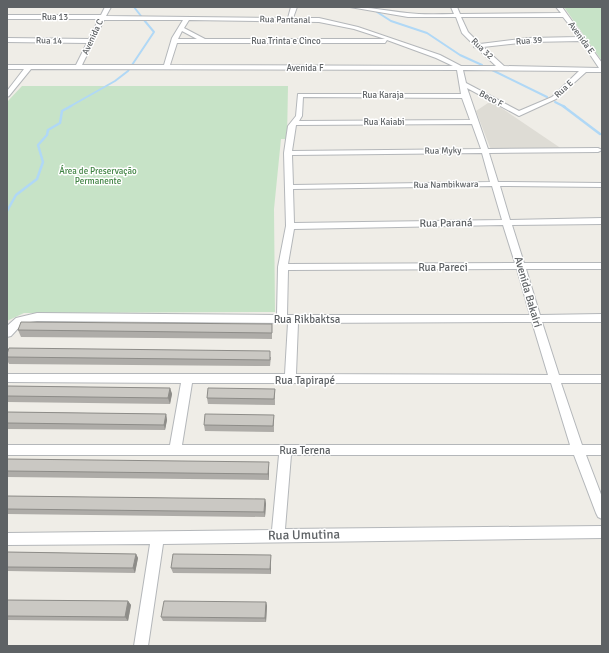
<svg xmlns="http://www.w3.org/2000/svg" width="609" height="653" font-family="Signika,sans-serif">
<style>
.education{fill:#dedcd5}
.green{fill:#c7e3c7}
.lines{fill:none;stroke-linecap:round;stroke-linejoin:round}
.stream-far1{stroke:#b0d8f6;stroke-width:2}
.stream{stroke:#b0d8f6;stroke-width:2.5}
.minor-casing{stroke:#b4b7ba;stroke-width:2}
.minor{fill:#fff;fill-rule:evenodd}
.wall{fill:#aeaca8}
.shaded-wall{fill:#8d8c88}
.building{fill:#cac8c3;stroke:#8d8c88}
.labels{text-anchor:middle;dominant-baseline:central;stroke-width:3;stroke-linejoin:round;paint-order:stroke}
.far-street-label{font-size:9px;fill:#5e6265;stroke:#fff}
.far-park-label{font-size:9px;fill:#408343;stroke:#fff}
.street-label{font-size:11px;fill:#5e6265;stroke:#fff}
.near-street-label{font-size:13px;fill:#5e6265;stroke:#fff}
</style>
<rect width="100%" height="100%" fill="#efede7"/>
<path class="education" d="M 491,101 L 562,149 L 491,150 L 476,111 Z"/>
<g class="green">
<path d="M 564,7 L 602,7 L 602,61 Z"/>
<path d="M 22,86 L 288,86 L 287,139 L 281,139 L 274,209 L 275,312 L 24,313 L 7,321 L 7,102 Z"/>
</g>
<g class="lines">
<g class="stream-far1">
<path d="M 134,7 L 141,16"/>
<path d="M 368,7 L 370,8"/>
<path d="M 377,12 L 391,21 L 427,33 L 460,55 L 482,65"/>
<path d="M 492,70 L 547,97"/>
<path d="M 555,102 L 565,107"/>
<path d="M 69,107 L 115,81 L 128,71 L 154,32 L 144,20"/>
</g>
<g class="stream">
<path d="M 563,106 L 600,134"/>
<path d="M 7,211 L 16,195 L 37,179 L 43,162 L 38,145 L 47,135 L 48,130 L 60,123 L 62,111 L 71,106"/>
</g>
<g class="minor-casing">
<path id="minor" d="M 105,7 L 111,7 L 106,16 L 288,18 L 291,7 L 297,7 L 293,18 L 319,18 L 358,27 L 440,55 L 461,66 L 496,66 L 477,48 L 474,47 L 474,45 L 462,33 L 456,17 L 408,17 L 350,7 C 369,7 388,11 407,13 C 423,15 439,14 454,14 L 451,7 L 457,7 L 460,14 L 561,13 L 556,7 L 562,7 L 602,63 L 602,72 L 586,72 L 556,99 L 519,116 L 467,88 L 488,149 L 598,148 L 602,150 L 598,152 L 489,153 L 498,182 L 602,183 L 602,187 L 500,186 L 510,220 L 602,218 L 602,224 L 512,225 L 524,263 L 602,263 L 602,269 L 526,269 L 540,315 L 602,314 L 602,322 L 542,322 L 559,375 L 602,375 L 602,383 L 561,383 L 582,445 L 602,445 L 602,455 L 586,455 L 602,497 L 602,519 L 598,517 L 596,513 L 574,455 L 291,455 L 285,529 L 602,526 L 602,538 L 163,544 L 148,646 L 134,646 L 150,544 L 7,545 L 7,533 L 272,530 L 279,455 L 7,455 L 7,445 L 170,445 L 181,383 L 7,382 L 7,374 L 285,374 L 288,323 L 37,321 L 23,323 L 11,336 L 7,337 L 7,326 L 16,318 L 37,313 L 277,315 L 278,267 L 286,226 L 284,153 L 288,126 L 296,116 L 298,94 L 461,94 L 457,70 L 31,69 L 9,96 L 7,97 L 7,91 L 24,69 L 7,69 L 7,65 L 76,65 L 87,43 L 7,42 L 7,38 L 89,39 L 99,19 L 7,19 L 7,15 L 101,15 ZM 461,17 L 563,17 L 579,37 L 529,38 L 480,44 L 468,32 ZM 104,20 L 183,20 L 172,38 L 164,65 L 82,65 ZM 189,20 L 319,22 L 354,29 L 385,39 L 205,39 L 184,28 ZM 182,31 L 197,39 L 178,39 ZM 387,40 L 436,58 L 453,66 L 170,65 L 177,43 L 385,43 ZM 581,41 L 599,68 L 504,66 L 483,47 L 529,42 ZM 463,70 L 579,71 L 552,97 L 519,111 L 466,83 ZM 303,97 L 462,98 L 470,120 L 299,121 L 302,116 ZM 472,124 L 481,149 L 292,151 L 296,125 ZM 482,153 L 490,182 L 293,185 L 292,155 ZM 492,186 L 502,220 L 294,223 L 293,189 ZM 503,225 L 515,263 L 288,264 L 294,229 ZM 517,269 L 530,315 L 287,315 L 288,270 ZM 532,322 L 548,375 L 296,374 L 298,323 ZM 192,383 L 286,383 L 290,384 L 294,383 L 551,383 L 570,445 L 182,445 Z"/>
</g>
<use href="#minor" class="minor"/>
</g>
<g class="wall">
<path d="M 272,324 L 272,339 L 21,337 L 18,330 Z"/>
<path d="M 7,354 L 271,357 L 270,366 L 9,364 L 7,360 Z"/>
<path d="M 7,386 L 170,388 L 172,394 L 170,404 L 7,402 Z"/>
<path d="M 275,389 L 275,405 L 208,404 L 207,398 Z"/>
<path d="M 7,412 L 166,414 L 167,420 L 165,430 L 7,429 Z"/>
<path d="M 274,415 L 274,432 L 205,431 L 204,425 Z"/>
<path d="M 7,459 L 269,468 L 269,480 L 7,477 Z"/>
<path d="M 7,496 L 265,499 L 266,504 L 265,517 L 7,514 Z"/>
<path d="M 7,552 L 136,554 L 138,558 L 135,573 L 7,571 Z"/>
<path d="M 271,560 L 271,574 L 173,573 L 171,568 Z"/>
<path d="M 7,600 L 128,601 L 131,605 L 128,621 L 7,620 Z"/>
<path d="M 266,602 L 267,606 L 266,622 L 163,621 L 161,617 Z"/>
</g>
<g class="shaded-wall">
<path d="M 170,388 L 172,394 L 170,404 L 168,398 Z"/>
<path d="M 166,414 L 167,420 L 165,430 L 164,425 Z"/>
<path d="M 269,462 L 269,480 L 268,474 Z"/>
<path d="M 265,499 L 266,504 L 265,517 L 264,512 Z"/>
<path d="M 136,554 L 138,558 L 135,573 L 133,568 Z"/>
<path d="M 271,555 L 271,574 L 270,569 Z"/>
<path d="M 128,601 L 131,605 L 128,621 L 125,617 Z"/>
<path d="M 266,602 L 267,606 L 266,622 L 265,618 Z"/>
</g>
<g class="building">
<path d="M 21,322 L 272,324 L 272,333 L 18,330 Z"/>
<path d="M 9,348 L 270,351 L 270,360 L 7,357 L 7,354 Z"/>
<path d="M 7,386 L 170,388 L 168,398 L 7,396 Z"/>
<path d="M 208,388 L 275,389 L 274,399 L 207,398 Z"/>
<path d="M 7,412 L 166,414 L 164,425 L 7,423 Z"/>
<path d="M 205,414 L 274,415 L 273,426 L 204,425 Z"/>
<path d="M 7,459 L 269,462 L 268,474 L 7,471 Z"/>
<path d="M 7,496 L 265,499 L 264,512 L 7,509 Z"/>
<path d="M 7,552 L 136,554 L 133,568 L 7,567 Z"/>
<path d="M 173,554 L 271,555 L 270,569 L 171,568 Z"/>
<path d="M 7,600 L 128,601 L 125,617 L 7,616 Z"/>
<path d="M 164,601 L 266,602 L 265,618 L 161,617 Z"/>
</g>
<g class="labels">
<g class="far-street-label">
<text x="55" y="17">Rua 13</text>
<text transform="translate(285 20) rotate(1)">Rua Pantanal</text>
<text transform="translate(93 37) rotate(-65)">Avenida C</text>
<text transform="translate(581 38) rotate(54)">Avenida E</text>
<text transform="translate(49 41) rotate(1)">Rua 14</text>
<text x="286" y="41">Rua Trinta e Cinco</text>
<text transform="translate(529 41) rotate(-4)">Rua 39</text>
<text transform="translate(482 49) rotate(43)">Rua 32</text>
<text x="305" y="68">Avenida F</text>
<text transform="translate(564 89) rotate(-43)">Rua E</text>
<text x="383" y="95">Rua Karaja</text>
<text transform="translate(491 99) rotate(28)">Beco F</text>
<text x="384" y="122">Rua Kaiabi</text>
<text transform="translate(443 151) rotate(-1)">Rua Myky</text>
<text transform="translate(446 185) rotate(-1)">Rua Nambikwara</text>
</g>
<g class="far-park-label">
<text x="98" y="171">Área de Preservação<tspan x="98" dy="10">Permanente</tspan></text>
</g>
<g class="street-label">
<text transform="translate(446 223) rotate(-1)">Rua Paraná</text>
<text x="443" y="267">Rua Pareci</text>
<text transform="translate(528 292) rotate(74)">Avenida Bakairi</text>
<text x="307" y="319">Rua Rikbaktsa</text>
<text x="305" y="380">Rua Tapirapé</text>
<text x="305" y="450">Rua Terena</text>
</g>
<g class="near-street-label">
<text transform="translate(304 535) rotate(-1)">Rua Umutina</text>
</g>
</g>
<rect width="609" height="653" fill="none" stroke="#5e6265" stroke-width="16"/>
</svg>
